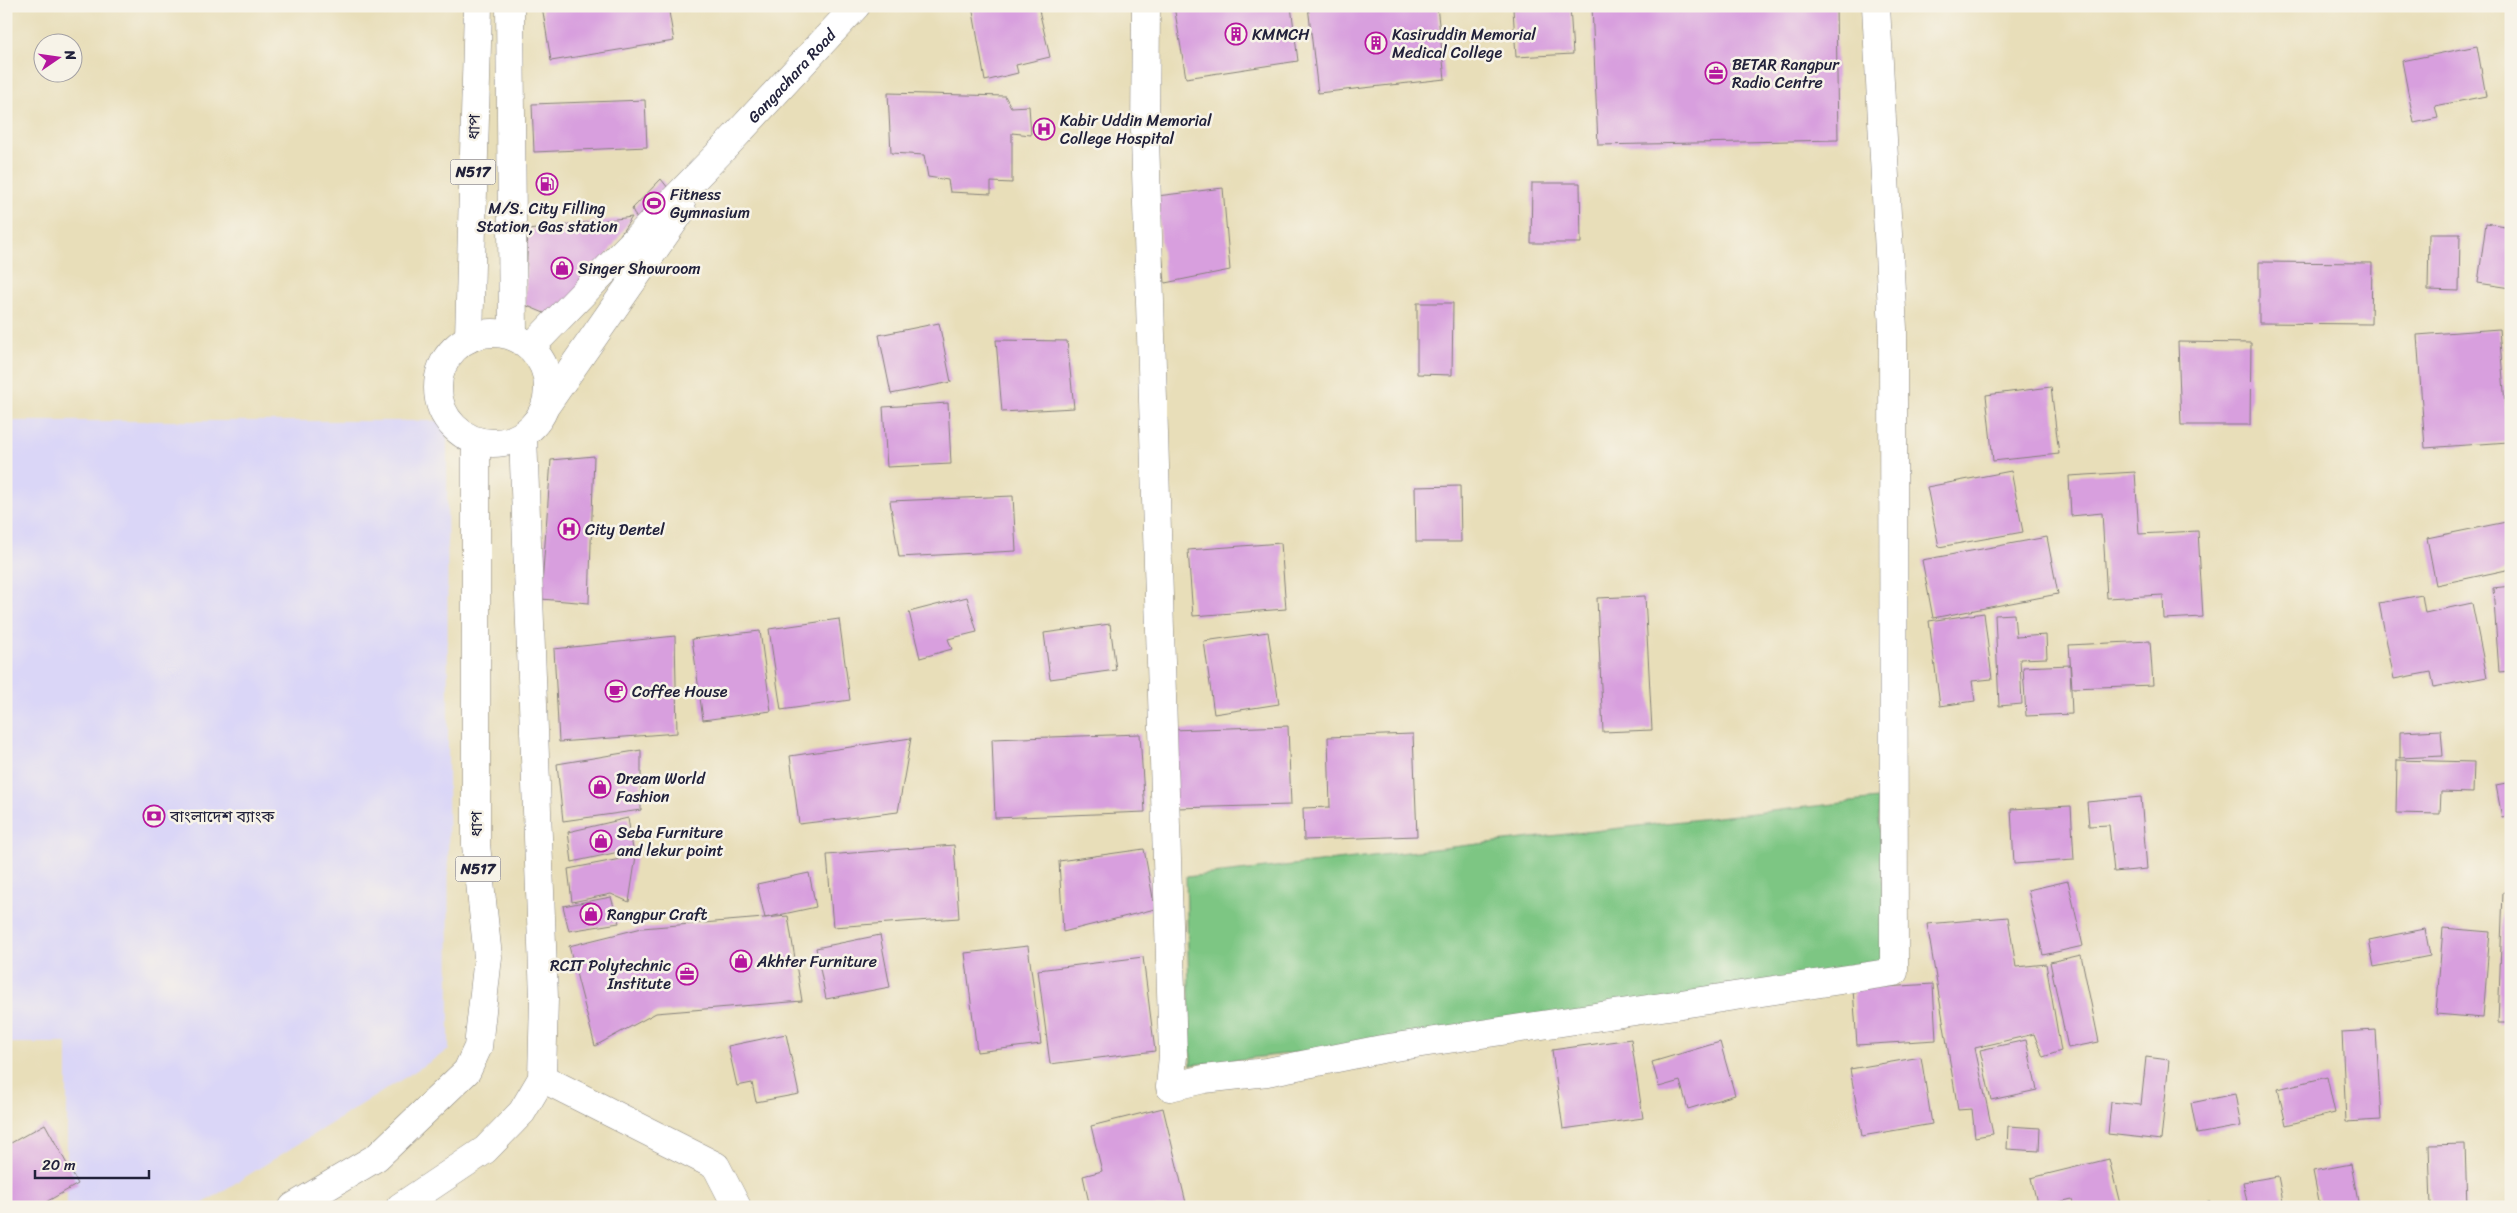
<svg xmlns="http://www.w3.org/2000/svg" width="2517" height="1213" font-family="Sriracha,'Noto Sans Bengali',sans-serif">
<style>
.built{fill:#dad6f7}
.green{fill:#7dc683;stroke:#50745f}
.building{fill:#d89fde}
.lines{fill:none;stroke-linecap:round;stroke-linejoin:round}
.street-casing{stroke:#85807a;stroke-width:29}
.secondary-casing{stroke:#85807a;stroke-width:29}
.highway-casing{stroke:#85807a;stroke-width:29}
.street{stroke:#fff;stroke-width:28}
.secondary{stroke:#fff;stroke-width:28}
.highway{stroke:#fff;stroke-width:28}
.labels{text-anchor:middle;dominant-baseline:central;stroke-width:5;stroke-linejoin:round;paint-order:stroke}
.shield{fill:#f7f3e8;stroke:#62616f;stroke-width:1}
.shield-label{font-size:15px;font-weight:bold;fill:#22223b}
.poi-label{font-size:16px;fill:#22223b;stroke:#f7f3e8;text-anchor:start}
.street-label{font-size:16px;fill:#22223b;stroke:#f7f3e8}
</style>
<rect width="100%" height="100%" fill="#f7f3e8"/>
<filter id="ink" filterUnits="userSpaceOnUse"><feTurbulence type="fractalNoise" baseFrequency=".02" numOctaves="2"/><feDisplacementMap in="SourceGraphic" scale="10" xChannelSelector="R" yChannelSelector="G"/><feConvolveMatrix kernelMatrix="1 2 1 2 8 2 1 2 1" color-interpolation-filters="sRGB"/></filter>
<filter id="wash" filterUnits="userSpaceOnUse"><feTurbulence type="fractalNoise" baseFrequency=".0096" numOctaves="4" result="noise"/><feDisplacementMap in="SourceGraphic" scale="20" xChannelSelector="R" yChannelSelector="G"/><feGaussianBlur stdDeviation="1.12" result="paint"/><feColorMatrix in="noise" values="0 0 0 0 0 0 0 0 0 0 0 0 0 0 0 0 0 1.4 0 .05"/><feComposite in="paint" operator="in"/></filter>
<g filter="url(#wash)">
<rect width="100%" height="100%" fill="#e8deb9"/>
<path class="built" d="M 6,421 L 447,421 L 449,1050 L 197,1207 L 67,1207 L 67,1043 L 6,1043 Z"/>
<path class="green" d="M 1878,799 L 1888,985 L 1191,1065 L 1186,877 Z"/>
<g id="blocks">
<g class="building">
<path d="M 542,6 L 668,6 L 674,41 L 551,61 Z"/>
<path d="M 972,6 L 1038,6 L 1050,57 L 1016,65 L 1018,73 L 985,81 Z"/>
<path d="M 1174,6 L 1291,6 L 1298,61 L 1186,78 Z"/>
<path d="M 1308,6 L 1437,6 L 1445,79 L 1318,93 Z"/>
<path d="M 1570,6 L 1573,54 L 1516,57 L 1513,9 Z"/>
<path d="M 1592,6 L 1836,6 L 1838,140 L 1598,145 Z"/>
<path d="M 2477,46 L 2486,96 L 2435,106 L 2438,118 L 2414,123 L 2402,61 Z"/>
<path d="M 888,93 L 1005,96 L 1011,107 L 1029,106 L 1031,135 L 1012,133 L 1012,183 L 991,182 L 991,194 L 950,192 L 948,180 L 928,177 L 924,155 L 891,153 Z"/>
<path d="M 645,100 L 647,147 L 534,152 L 532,104 Z"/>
<path d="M 661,179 L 675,197 L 644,234 L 632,209 Z"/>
<path d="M 1532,183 L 1580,183 L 1581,243 L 1531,243 Z"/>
<path d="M 1223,188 L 1230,270 L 1165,283 L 1157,196 Z"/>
<path d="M 632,217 L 563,321 L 525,305 L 528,230 Z"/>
<path d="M 2486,223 L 2511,227 L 2511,288 L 2478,283 Z"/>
<path d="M 2429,234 L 2460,234 L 2459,291 L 2428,290 Z"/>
<path d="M 2259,262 L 2372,263 L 2371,324 L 2259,323 Z"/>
<path d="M 1417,303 L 1453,303 L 1452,375 L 1417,374 Z"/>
<path d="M 939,323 L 951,382 L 891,394 L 879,335 Z"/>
<path d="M 2499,329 L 2508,442 L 2425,448 L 2417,335 Z"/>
<path d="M 996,340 L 1067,341 L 1074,408 L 1002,412 Z"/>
<path d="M 2178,342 L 2251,343 L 2250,425 L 2181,425 Z"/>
<path d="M 2051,387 L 2059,454 L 1993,461 L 1986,395 Z"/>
<path d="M 948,403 L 951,464 L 887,467 L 883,407 Z"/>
<path d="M 594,456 L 589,603 L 541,599 L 551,460 Z"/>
<path d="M 2011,471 L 2023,532 L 1939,547 L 1927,487 Z"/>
<path d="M 2135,472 L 2139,534 L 2198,531 L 2203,617 L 2164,619 L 2163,595 L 2107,598 L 2102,513 L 2071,516 L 2069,476 Z"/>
<path d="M 1460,486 L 1461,542 L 1416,542 L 1415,487 Z"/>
<path d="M 1013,496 L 1016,551 L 899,557 L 890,501 Z"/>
<path d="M 2511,521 L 2511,569 L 2436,585 L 2427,538 Z"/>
<path d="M 2047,537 L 2058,594 L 1933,618 L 1922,560 Z"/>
<path d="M 1281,543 L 1286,609 L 1193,616 L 1188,550 Z"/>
<path d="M 2511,586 L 2511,671 L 2499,672 L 2493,588 Z"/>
<path d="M 2422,595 L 2425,613 L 2472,603 L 2487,677 L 2434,687 L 2431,672 L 2394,679 L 2379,603 Z"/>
<path d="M 1645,596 L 1652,730 L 1603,732 L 1597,598 Z"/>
<path d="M 967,597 L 977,632 L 948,639 L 952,649 L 920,658 L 909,612 Z"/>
<path d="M 1984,613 L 1992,679 L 1972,681 L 1975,701 L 1940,706 L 1929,621 Z"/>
<path d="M 2014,614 L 2016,637 L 2046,635 L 2047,658 L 2020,659 L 2022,704 L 1999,706 L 1995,615 Z"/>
<path d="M 839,619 L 850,700 L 781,710 L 769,629 Z"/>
<path d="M 1110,624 L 1116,670 L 1050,679 L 1044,633 Z"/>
<path d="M 760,631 L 771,711 L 703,720 L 692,639 Z"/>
<path d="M 1268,632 L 1279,704 L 1214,714 L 1204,641 Z"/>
<path d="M 675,636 L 677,733 L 559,742 L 554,649 Z"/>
<path d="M 2150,641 L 2153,685 L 2072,688 L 2069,645 Z"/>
<path d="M 2070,665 L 2072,714 L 2026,716 L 2023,667 Z"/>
<path d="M 1288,726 L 1291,805 L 1175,808 L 1172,730 Z"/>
<path d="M 2441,730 L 2443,756 L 2400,758 L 2400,732 Z"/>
<path d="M 1140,734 L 1145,812 L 995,818 L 992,739 Z"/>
<path d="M 1413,734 L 1417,836 L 1304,840 L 1303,808 L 1330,807 L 1328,737 Z"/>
<path d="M 911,738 L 898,812 L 799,824 L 790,756 Z"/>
<path d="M 641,750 L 641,810 L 563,821 L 557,764 Z"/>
<path d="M 2397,760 L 2474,762 L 2473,793 L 2441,792 L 2440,814 L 2396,813 Z"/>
<path d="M 2511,782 L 2511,816 L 2502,818 L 2496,785 Z"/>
<path d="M 2141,797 L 2147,869 L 2114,872 L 2109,825 L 2089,826 L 2087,802 Z"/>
<path d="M 2071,806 L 2074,860 L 2014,864 L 2011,809 Z"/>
<path d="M 628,818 L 633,849 L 572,862 L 568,832 Z"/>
<path d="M 954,845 L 959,918 L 833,927 L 827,855 Z"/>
<path d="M 1144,849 L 1155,909 L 1063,932 L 1059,861 Z"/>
<path d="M 636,856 L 629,902 L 611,894 L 572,902 L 568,869 Z"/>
<path d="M 809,873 L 816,907 L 765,918 L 757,884 Z"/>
<path d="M 2068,881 L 2083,946 L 2043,955 L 2028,890 Z"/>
<path d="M 2503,892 L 2511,893 L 2511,1023 L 2498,1023 Z"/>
<path d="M 611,897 L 619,923 L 569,931 L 563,906 Z"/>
<path d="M 788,916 L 802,1001 L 656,1013 L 595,1046 L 569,946 L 642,928 Z"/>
<path d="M 2008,917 L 2016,967 L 2046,964 L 2061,1051 L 2043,1057 L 2034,1034 L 1975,1048 L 1993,1134 L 1975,1137 L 1972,1109 L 1958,1110 L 1927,924 Z"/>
<path d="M 2443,928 L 2490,932 L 2483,1018 L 2436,1014 Z"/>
<path d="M 2425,929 L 2430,956 L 2374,967 L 2369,940 Z"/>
<path d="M 880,935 L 890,987 L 826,999 L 816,948 Z"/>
<path d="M 1028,946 L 1041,1044 L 977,1052 L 965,953 Z"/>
<path d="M 2081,955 L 2099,1042 L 2068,1048 L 2050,962 Z"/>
<path d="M 1143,957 L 1155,1051 L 1050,1064 L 1038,970 Z"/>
<path d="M 1933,984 L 1936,1040 L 1857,1045 L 1853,989 Z"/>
<path d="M 2376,1030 L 2381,1120 L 2346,1122 L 2342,1032 Z"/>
<path d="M 786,1034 L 799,1094 L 756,1102 L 752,1083 L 737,1086 L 728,1046 Z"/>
<path d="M 1631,1039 L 1643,1118 L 1563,1129 L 1552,1050 Z"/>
<path d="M 2026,1040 L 2037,1090 L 1991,1100 L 1980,1050 Z"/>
<path d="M 1720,1042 L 1735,1095 L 1688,1109 L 1680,1081 L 1659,1087 L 1652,1062 Z"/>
<path d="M 1921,1057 L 1932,1124 L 1862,1136 L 1850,1069 Z"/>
<path d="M 2146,1057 L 2169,1060 L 2161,1140 L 2108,1134 L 2111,1102 L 2141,1105 Z"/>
<path d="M 2327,1077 L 2335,1113 L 2286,1125 L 2278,1089 Z"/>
<path d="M 2235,1094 L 2241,1126 L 2197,1134 L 2191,1103 Z"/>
<path d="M 1163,1108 L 1187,1207 L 1090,1207 L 1083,1176 L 1102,1171 L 1091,1126 Z"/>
<path d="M 45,1124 L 78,1184 L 46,1202 L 49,1207 L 6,1207 L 6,1135 L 11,1143 Z"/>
<path d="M 2008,1126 L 2040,1128 L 2039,1151 L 2007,1149 Z"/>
<path d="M 2465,1144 L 2467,1207 L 2431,1207 L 2429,1145 Z"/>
<path d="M 2109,1159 L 2120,1204 L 2111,1207 L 2074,1207 L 2072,1199 L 2038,1207 L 2031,1178 Z"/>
<path d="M 2351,1164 L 2359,1207 L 2320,1207 L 2313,1171 Z"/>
<path d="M 2278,1176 L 2284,1207 L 2248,1207 L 2243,1182 Z"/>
<path d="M 2210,1202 L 2210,1207 L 2182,1207 L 2182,1205 Z"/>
</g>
</g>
</g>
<g filter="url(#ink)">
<use href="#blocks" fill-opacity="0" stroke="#85807a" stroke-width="1"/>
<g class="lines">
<g class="street-casing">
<g id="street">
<path d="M 1146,6 L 1145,138 L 1173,1056 L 1170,1087 L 1204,1079 L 1267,1072 L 1382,1049 L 1894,972 L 1893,329 L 1876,6"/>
<path d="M 542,1078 L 716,1166 L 737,1207"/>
</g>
</g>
<g class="secondary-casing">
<g id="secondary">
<path id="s1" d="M 531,347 L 727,145 L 856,6"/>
<path d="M 547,404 L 682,210"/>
</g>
</g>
<g class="highway-casing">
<g id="highway">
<path d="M 510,6 L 513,336"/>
<circle cx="493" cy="388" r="55"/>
<path d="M 469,338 L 478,6"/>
<path d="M 293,1207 L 377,1157 L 467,1071 L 478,1047 L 488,957 L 476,845 L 476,441"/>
<path d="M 400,1207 L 485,1150 L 522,1112 L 542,1078 L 544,998 L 523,436"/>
</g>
</g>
<use href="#street" class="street"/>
<use href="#secondary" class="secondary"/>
<use href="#highway" class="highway"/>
</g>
</g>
<defs>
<g id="building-ring" transform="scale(1.125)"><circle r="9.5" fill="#f7f3e8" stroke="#b5179e" stroke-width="1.5"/><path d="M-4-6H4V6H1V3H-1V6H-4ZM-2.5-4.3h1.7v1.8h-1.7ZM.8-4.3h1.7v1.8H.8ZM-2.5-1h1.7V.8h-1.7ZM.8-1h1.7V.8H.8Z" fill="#b5179e"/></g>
<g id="office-ring" transform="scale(1.125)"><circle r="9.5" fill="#f7f3e8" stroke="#b5179e" stroke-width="1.5"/><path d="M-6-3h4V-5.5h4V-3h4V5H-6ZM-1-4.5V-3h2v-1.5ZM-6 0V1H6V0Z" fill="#b5179e"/></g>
<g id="hospital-ring" transform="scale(1.125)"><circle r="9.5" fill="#f7f3e8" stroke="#b5179e" stroke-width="1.5"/><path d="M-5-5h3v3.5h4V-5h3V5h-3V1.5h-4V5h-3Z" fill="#b5179e"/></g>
<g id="fuel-ring" transform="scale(1.125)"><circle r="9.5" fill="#f7f3e8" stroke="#b5179e" stroke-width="1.5"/><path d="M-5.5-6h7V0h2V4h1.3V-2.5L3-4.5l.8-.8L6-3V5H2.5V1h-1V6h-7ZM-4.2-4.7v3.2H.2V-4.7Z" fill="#b5179e"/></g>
<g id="stadium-ring" transform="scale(1.125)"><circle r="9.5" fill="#f7f3e8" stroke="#b5179e" stroke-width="1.5"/><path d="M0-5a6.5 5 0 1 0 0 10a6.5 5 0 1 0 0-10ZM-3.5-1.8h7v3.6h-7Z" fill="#b5179e"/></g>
<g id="shop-ring" transform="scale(1.125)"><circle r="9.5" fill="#f7f3e8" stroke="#b5179e" stroke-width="1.5"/><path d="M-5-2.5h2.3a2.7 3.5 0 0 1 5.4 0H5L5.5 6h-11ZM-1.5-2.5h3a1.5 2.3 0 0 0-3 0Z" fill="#b5179e"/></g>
<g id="cafe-ring" transform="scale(1.125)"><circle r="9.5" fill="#f7f3e8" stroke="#b5179e" stroke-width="1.5"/><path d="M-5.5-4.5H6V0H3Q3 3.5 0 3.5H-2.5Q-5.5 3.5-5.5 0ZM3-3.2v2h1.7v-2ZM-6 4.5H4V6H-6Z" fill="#b5179e"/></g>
<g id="bank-ring" transform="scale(1.125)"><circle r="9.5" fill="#f7f3e8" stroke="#b5179e" stroke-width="1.5"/><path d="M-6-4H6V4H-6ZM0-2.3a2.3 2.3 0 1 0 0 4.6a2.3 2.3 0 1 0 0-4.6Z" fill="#b5179e"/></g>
</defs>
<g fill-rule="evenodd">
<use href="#building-ring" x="1236" y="34"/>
<use href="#building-ring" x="1376" y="43"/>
<use href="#office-ring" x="1716" y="73"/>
<use href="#hospital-ring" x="1044" y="129"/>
<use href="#fuel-ring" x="547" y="184"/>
<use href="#stadium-ring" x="654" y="203"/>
<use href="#shop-ring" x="562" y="268"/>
<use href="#hospital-ring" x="569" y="529"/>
<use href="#cafe-ring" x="616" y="691"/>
<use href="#shop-ring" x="600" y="787"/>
<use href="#bank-ring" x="154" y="816"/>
<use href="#shop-ring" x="601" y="841"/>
<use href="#shop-ring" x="591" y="914"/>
<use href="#shop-ring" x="741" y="961"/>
<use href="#office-ring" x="687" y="974"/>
</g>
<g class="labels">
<g class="shield">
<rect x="450.5" y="159.5" width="45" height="25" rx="4"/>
<rect x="455.5" y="856.5" width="45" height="25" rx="4"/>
</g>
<g class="shield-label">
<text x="473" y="172">N517</text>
<text x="478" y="869">N517</text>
</g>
<g class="poi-label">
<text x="1252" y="34">KMMCH</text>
<text x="1392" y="34">Kasiruddin Memorial<tspan x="1392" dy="18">Medical College</tspan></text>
<text x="1732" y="64">BETAR Rangpur<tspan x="1732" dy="18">Radio Centre</tspan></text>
<text x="1060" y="120">Kabir Uddin Memorial<tspan x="1060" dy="18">College Hospital</tspan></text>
<text x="670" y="194">Fitness<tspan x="670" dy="18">Gymnasium</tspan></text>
<text x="547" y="208" text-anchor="middle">M/S. City Filling<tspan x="547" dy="18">Station, Gas station</tspan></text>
<text x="578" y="268">Singer Showroom</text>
<text x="585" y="529">City Dentel</text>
<text x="632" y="691">Coffee House</text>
<text x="616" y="778">Dream World<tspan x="616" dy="18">Fashion</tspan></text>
<text x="170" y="816">বাংলাদেশ ব্যাংক</text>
<text x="617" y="832">Seba Furniture<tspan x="617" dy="18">and lekur point</tspan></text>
<text x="607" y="914">Rangpur Craft</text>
<text x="757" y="961">Akhter Furniture</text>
<text x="671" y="965" text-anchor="end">RCIT Polytechnic<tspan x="671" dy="18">Institute</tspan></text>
</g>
<g class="street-label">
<text stroke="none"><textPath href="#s1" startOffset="376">Gangachara Road</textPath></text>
<text transform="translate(474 127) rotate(-88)">ধাপ</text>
<text transform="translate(476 824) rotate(-90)">ধাপ</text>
</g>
</g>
<rect width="2517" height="1213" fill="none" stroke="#f7f3e8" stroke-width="25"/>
<g transform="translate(58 58) rotate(77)"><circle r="24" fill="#f7f3e8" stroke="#a29fa3"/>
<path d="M0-4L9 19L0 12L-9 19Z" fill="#b5179e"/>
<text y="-8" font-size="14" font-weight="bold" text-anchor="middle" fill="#22223b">N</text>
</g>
<path d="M35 1170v8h114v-8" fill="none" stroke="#22223b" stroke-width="2.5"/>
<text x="42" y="1170" font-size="15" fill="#22223b" stroke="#f7f3e8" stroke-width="4" paint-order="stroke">20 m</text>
</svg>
